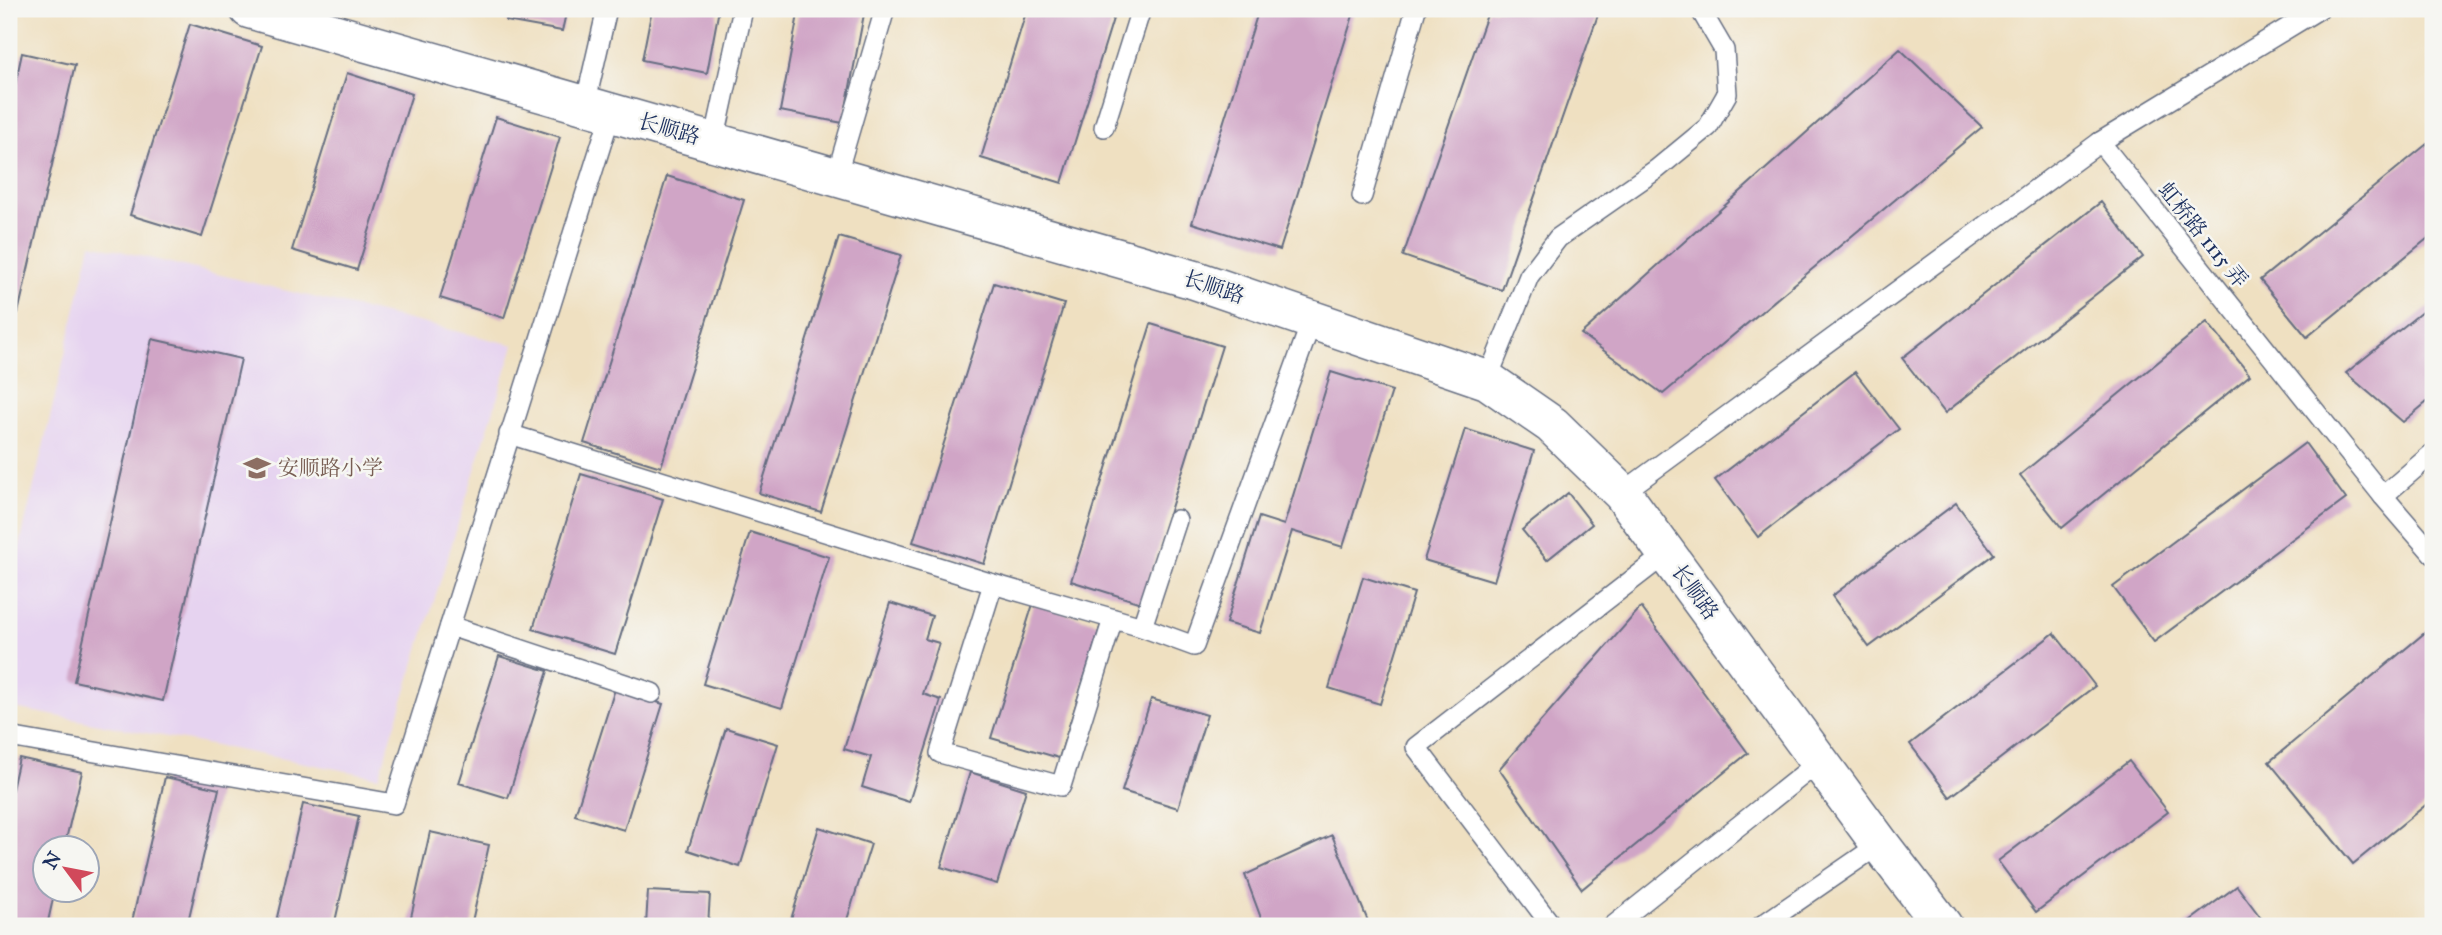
<svg xmlns="http://www.w3.org/2000/svg" width="2442" height="935" font-family="'IM FELL Great Primer','Noto Serif SC',serif">
<style>
.built{fill:#e6d3f0}
.building{fill:#d0a5c6}
.lines{fill:none;stroke-linecap:round;stroke-linejoin:round}
.service-casing{stroke:#656d81;stroke-width:22}
.minor-casing{stroke:#656d81;stroke-width:41}
.service{stroke:#fff;stroke-width:19}
.minor{stroke:#fff;stroke-width:38}
.labels{text-anchor:middle;dominant-baseline:central;stroke-width:5;stroke-linejoin:round;paint-order:stroke}
.street-label{font-size:21px;fill:#1b2f5e;stroke:#f6f6f2}
.education-label{font-size:21px;fill:#785e54;stroke:#f6f6f2;text-anchor:start}
</style>
<rect width="100%" height="100%" fill="#f6f6f2"/>
<filter id="ink" filterUnits="userSpaceOnUse"><feTurbulence type="fractalNoise" baseFrequency=".0143" numOctaves="2"/><feDisplacementMap in="SourceGraphic" scale="14" xChannelSelector="R" yChannelSelector="G"/><feConvolveMatrix kernelMatrix="1 2 1 2 8 2 1 2 1" color-interpolation-filters="sRGB"/></filter>
<filter id="wash" filterUnits="userSpaceOnUse"><feTurbulence type="fractalNoise" baseFrequency=".00686" numOctaves="4" result="noise"/><feDisplacementMap in="SourceGraphic" scale="28" xChannelSelector="R" yChannelSelector="G"/><feGaussianBlur stdDeviation="1.57" result="paint"/><feColorMatrix in="noise" values="0 0 0 0 0 0 0 0 0 0 0 0 0 0 0 0 0 1.4 0 .05"/><feComposite in="paint" operator="in"/></filter>
<g filter="url(#wash)">
<rect width="100%" height="100%" fill="#efe0c1"/>
<path class="built" d="M 91,244 L 514,345 L 379,777 L 9,707 L 9,591 Z"/>
<g id="blocks">
<g class="building">
<path d="M 508,9 L 567,9 L 562,31 L 506,21 Z"/>
<path d="M 652,9 L 719,9 L 707,73 L 642,60 Z"/>
<path d="M 799,9 L 865,9 L 843,123 L 780,111 Z"/>
<path d="M 1027,9 L 1116,9 L 1062,183 L 981,158 Z"/>
<path d="M 1259,9 L 1355,9 L 1280,250 L 1192,223 Z"/>
<path d="M 1489,9 L 1600,9 L 1502,290 L 1403,256 Z"/>
<path d="M 190,24 L 262,46 L 202,237 L 130,215 Z"/>
<path d="M 1900,49 L 1982,127 L 1663,394 L 1581,334 Z"/>
<path d="M 22,53 L 75,65 L 18,313 L 9,311 L 9,113 Z"/>
<path d="M 347,73 L 412,94 L 357,270 L 292,250 Z"/>
<path d="M 496,117 L 560,137 L 504,318 L 440,298 Z"/>
<path d="M 2433,139 L 2433,234 L 2307,337 L 2260,280 Z"/>
<path d="M 667,176 L 744,200 L 661,467 L 584,443 Z"/>
<path d="M 2101,202 L 2143,257 L 1945,413 L 1902,358 Z"/>
<path d="M 839,237 L 901,255 L 821,512 L 759,493 Z"/>
<path d="M 994,283 L 1064,304 L 984,564 L 913,542 Z"/>
<path d="M 2433,303 L 2433,397 L 2403,422 L 2346,373 Z"/>
<path d="M 2207,322 L 2250,375 L 2062,528 L 2020,475 Z"/>
<path d="M 1151,324 L 1222,346 L 1141,603 L 1071,581 Z"/>
<path d="M 152,339 L 241,359 L 163,701 L 74,681 Z"/>
<path d="M 1331,372 L 1392,391 L 1343,547 L 1292,531 L 1260,633 L 1226,623 L 1259,517 L 1284,525 Z"/>
<path d="M 1855,372 L 1899,429 L 1758,537 L 1715,480 Z"/>
<path d="M 1465,429 L 1534,451 L 1494,581 L 1424,560 Z"/>
<path d="M 2305,443 L 2346,499 L 2154,642 L 2113,587 Z"/>
<path d="M 581,474 L 663,499 L 615,654 L 533,629 Z"/>
<path d="M 1568,493 L 1592,524 L 1547,560 L 1522,530 Z"/>
<path d="M 1956,503 L 1994,554 L 1869,647 L 1832,596 Z"/>
<path d="M 750,532 L 829,557 L 782,708 L 703,684 Z"/>
<path d="M 1363,577 L 1414,593 L 1380,704 L 1329,688 Z"/>
<path d="M 890,603 L 932,616 L 925,639 L 939,643 L 923,694 L 941,700 L 909,802 L 862,787 L 871,757 L 844,749 Z"/>
<path d="M 1033,604 L 1101,624 L 1059,758 L 991,738 Z"/>
<path d="M 1641,607 L 1748,753 L 1582,889 L 1499,769 Z"/>
<path d="M 2433,626 L 2433,799 L 2353,864 L 2269,762 Z"/>
<path d="M 2054,633 L 2095,686 L 1950,797 L 1910,744 Z"/>
<path d="M 499,656 L 548,671 L 508,798 L 459,783 Z"/>
<path d="M 615,689 L 663,704 L 624,830 L 575,815 Z"/>
<path d="M 1151,699 L 1207,715 L 1178,808 L 1122,791 Z"/>
<path d="M 726,728 L 778,744 L 740,867 L 688,850 Z"/>
<path d="M 19,758 L 82,772 L 64,848 L 46,848 L 46,890 L 55,890 L 47,926 L 9,926 L 9,803 Z"/>
<path d="M 2129,761 L 2168,812 L 2036,912 L 1998,861 Z"/>
<path d="M 970,772 L 1026,790 L 997,884 L 941,867 Z"/>
<path d="M 165,777 L 219,789 L 187,926 L 131,926 Z"/>
<path d="M 303,804 L 359,816 L 334,926 L 275,926 Z"/>
<path d="M 819,827 L 871,844 L 845,926 L 789,926 Z"/>
<path d="M 430,832 L 489,845 L 471,926 L 409,926 Z"/>
<path d="M 1332,835 L 1370,926 L 1264,926 L 1245,875 Z"/>
<path d="M 2237,886 L 2267,926 L 2183,926 Z"/>
<path d="M 648,891 L 710,894 L 708,926 L 646,926 Z"/>
</g>
</g>
</g>
<g filter="url(#ink)">
<use href="#blocks" fill-opacity="0" stroke="#656d81" stroke-width="2"/>
<g class="lines">
<g class="service-casing">
<g id="service">
<path d="M 2319,9 L 2100,142 L 2383,496 L 2433,554"/>
<path d="M 585,105 L 607,9"/>
<path d="M 1104,127 L 1141,9"/>
<path d="M 714,142 L 743,9"/>
<path d="M 836,177 L 885,9"/>
<path d="M 1362,196 L 1416,9"/>
<path d="M 1487,380 L 1529,276 L 1558,238 L 1657,169 L 1708,127 L 1727,94 L 1724,50 L 1700,9"/>
<path d="M 509,434 L 993,584 L 1142,627 L 1194,646 L 1312,320"/>
<path d="M 1622,493 L 2100,142"/>
<path d="M 2383,496 L 2433,453"/>
<path d="M 993,584 L 940,753 L 1061,786 L 1113,619"/>
<path d="M 450,626 L 652,693"/>
<path d="M 1142,627 L 1177,520"/>
<path d="M 9,737 L 394,804 L 611,113"/>
<path d="M 1552,926 L 1416,747 L 1667,553"/>
<path d="M 1613,926 L 1820,761"/>
<path d="M 1761,926 L 1880,844"/>
</g>
</g>
<g class="minor-casing">
<path id="minor" d="M 249,9 L 1195,280 L 1487,380 L 1552,425 L 1622,493 L 1880,844 L 1943,926"/>
</g>
<use href="#service" class="service"/>
<use href="#minor" class="minor"/>
</g>
</g>
<defs>
<g id="school-bare" transform="scale(2.1)"><path d="M0-5L7-2L0 1L-7-2ZM-4 1L0 2.5L4 1V4Q0 6-4 4Z" fill="#8d6e63" stroke="#f6f6f2" stroke-width="2.5" paint-order="stroke"/></g>
</defs>
<g fill-rule="evenodd">
<use href="#school-bare" x="257" y="468"/>
</g>
<g class="labels">
<g class="street-label">
<text transform="translate(669 129) rotate(16)">长顺路</text>
<text transform="translate(2203 235) rotate(51)">虹桥路 1115 弄</text>
<text transform="translate(1214 287) rotate(18)">长顺路</text>
<text transform="translate(1695 592) rotate(54)">长顺路</text>
</g>
<g class="education-label">
<text x="278" y="468">安顺路小学</text>
</g>
</g>
<rect width="2442" height="935" fill="none" stroke="#f6f6f2" stroke-width="35"/>
<g transform="translate(66 869) rotate(302)"><circle r="33" fill="#f6f6f2" stroke="#9ea6b7" stroke-width="2"/>
<path d="M0-5L12 26L0 18L-12 26Z" fill="#d1495b"/>
<text y="-10" font-size="19" font-weight="bold" text-anchor="middle" fill="#1b2f5e">N</text>
</g>
</svg>
